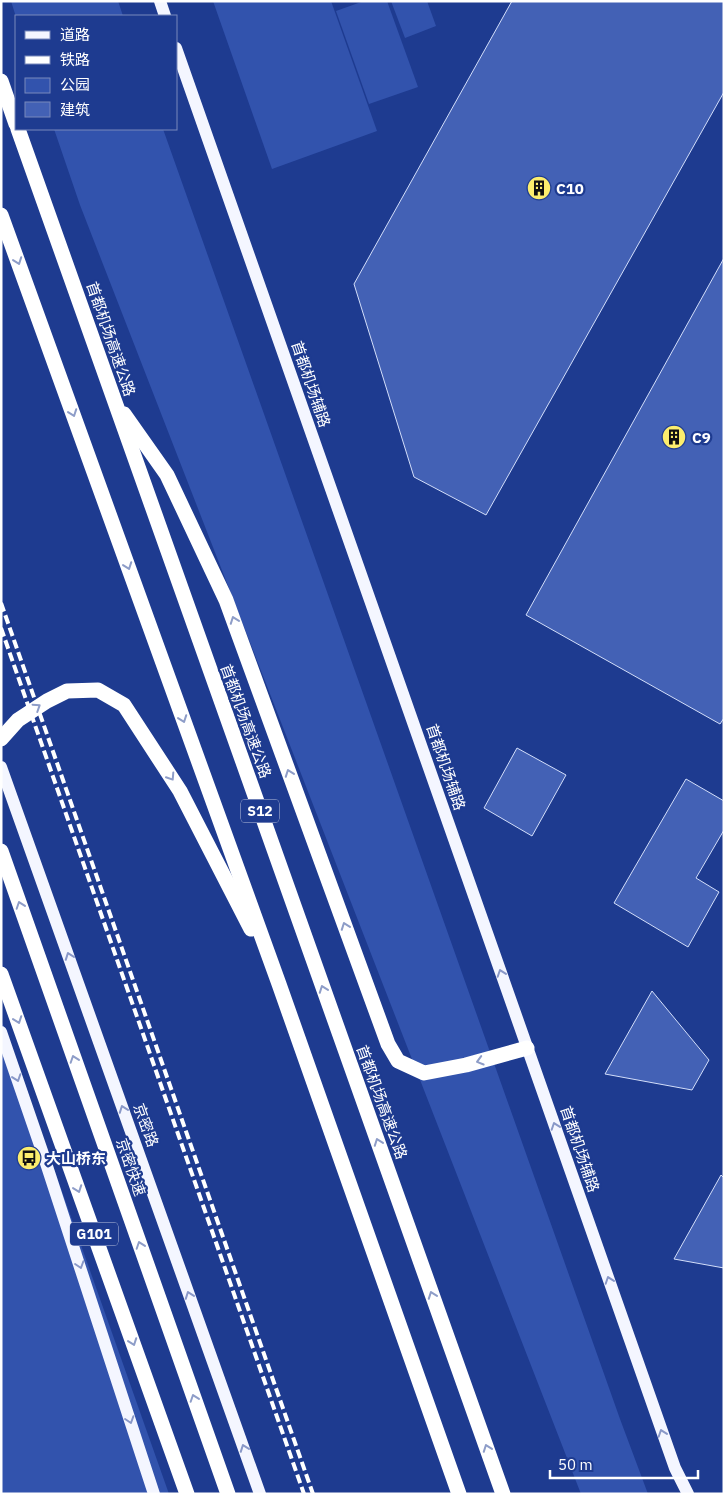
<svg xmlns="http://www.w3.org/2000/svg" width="725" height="1495" font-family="'IBM Plex Sans','Noto Sans SC',sans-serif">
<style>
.green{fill:#3253ad}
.building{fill:#4361b5;stroke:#d3defa}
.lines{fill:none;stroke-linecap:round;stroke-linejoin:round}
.major{stroke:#f4f6ff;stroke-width:12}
.highway{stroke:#fff;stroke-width:15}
.rail{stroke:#fff;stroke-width:4;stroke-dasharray:9 4;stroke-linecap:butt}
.oneway{stroke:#8e9dc8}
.oneway2{stroke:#8998c8}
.labels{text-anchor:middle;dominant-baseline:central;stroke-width:4.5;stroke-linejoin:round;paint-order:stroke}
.shield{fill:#1e3b90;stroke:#bcc4de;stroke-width:1}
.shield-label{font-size:14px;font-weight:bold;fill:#fff}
.poi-label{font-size:15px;font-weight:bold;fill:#fff;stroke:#1e3b90;text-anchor:start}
.street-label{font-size:15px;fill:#fff;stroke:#1e3b90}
</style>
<rect width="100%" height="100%" fill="#1e3b90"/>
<g class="green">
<path d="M 11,1 L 118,1 L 123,16 L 16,17 Z"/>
<path d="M 213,1 L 331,1 L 377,131 L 272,169 Z"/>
<path d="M 364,1 L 387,1 L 418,87 L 369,104 L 336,11 Z"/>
<path d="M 391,1 L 427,1 L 436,26 L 405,38 Z"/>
<path d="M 54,129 L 163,129 L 620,1419 L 648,1494 L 581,1494 L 80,205 Z"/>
<path d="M 1,1019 L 169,1494 L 1,1494 Z"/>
</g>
<g class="building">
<path d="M 512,1 L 724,1 L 724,92 L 486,515 L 414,477 L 354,284 Z"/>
<path d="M 724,258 L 724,718 L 720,724 L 526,615 Z"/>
<path d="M 517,748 L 566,775 L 532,836 L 484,808 Z"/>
<path d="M 686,779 L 724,801 L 724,830 L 696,878 L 719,892 L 688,947 L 614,903 Z"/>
<path d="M 652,991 L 709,1060 L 692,1090 L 605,1074 Z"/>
<path d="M 721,1175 L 724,1178 L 724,1268 L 674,1259 Z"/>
</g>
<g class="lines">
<g class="major">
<path d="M 160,1 L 165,16"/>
<path d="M 176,48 L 675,1468 L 688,1494"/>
<path d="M 1,767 L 260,1494"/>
<path d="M 1,1032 L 42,1151 L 154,1494"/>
</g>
<g class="highway">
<path d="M 1,81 L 16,124"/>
<path d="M 18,129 L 503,1494"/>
<path d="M 1,215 L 279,984 L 459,1494"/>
<path d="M 124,414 L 167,475 L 226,600 L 388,1044 L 398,1061 L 424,1073 L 466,1065 L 527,1048"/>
<path d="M 1,739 L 18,720 L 47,701 L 67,691 L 98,690 L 124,705 L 180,791 L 251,929"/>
<path d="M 1,851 L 228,1494"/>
<path d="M 1,974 L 187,1494"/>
</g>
<g class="rail">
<path d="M 1,603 L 313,1494"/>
<path d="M 1,628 L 304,1494"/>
</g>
</g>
<defs><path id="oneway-chevron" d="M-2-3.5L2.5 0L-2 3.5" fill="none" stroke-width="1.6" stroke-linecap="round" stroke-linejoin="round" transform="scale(1.25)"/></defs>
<g class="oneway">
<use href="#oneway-chevron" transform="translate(18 261) rotate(70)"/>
<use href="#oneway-chevron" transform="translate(73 413) rotate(70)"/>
<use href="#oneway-chevron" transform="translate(128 566) rotate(70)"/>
<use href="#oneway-chevron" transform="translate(234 620) rotate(-110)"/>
<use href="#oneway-chevron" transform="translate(37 707) rotate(-33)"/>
<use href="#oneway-chevron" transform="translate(183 719) rotate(70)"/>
<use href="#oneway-chevron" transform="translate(289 773) rotate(-110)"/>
<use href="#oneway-chevron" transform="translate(171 777) rotate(57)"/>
<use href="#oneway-chevron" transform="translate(20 905) rotate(-109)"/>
<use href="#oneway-chevron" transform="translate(345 926) rotate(-110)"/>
<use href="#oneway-chevron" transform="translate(323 989) rotate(-110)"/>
<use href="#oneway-chevron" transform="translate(18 1020) rotate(70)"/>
<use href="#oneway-chevron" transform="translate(74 1059) rotate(-109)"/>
<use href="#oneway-chevron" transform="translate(480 1061) rotate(164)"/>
<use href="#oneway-chevron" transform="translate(378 1142) rotate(-110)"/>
<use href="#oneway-chevron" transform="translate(78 1189) rotate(70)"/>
<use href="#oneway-chevron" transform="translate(140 1245) rotate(-109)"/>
<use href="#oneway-chevron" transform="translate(432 1295) rotate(-110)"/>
<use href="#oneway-chevron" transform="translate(133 1342) rotate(70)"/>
<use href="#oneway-chevron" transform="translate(194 1398) rotate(-109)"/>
<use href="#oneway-chevron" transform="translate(487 1448) rotate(-110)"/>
</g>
<g class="oneway2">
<use href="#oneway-chevron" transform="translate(69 956) rotate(-110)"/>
<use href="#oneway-chevron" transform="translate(501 973) rotate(-109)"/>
<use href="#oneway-chevron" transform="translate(17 1078) rotate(71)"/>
<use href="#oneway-chevron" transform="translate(123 1109) rotate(-110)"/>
<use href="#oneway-chevron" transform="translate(555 1126) rotate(-109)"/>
<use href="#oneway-chevron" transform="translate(80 1265) rotate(72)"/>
<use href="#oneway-chevron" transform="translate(609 1280) rotate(-109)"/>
<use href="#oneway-chevron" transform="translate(189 1295) rotate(-110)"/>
<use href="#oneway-chevron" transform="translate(130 1420) rotate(72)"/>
<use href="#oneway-chevron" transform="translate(662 1433) rotate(-109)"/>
<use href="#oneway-chevron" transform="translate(244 1448) rotate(-110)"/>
</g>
<defs>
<g id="building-disc" transform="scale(1.25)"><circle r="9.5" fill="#fced6d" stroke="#1e3b90"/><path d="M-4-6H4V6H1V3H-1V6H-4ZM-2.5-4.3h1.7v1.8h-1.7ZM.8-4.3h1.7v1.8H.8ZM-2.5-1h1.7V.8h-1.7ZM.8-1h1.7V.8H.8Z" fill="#111"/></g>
<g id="bus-disc" transform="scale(1.25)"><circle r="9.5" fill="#fced6d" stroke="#1e3b90"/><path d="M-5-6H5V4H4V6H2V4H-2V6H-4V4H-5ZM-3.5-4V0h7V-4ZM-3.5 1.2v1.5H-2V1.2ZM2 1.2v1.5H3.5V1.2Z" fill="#111"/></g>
</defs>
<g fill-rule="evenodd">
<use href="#building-disc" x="539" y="188"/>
<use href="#building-disc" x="674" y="437"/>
<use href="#bus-disc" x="29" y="1158"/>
</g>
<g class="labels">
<g class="shield">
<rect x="241" y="799.5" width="38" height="23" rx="4"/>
<rect x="70" y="1222.5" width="48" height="23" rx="4"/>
</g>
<g class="shield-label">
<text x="260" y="811">S12</text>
<text x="94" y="1234">G101</text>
</g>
<g class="poi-label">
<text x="556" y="188">C10</text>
<text x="692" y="437">C9</text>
<text x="46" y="1158">大山桥东</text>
</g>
<g class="street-label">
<text transform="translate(111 339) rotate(71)">首都机场高速公路</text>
<text transform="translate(311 384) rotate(71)">首都机场辅路</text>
<text transform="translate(246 721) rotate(70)">首都机场高速公路</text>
<text transform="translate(446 767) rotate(71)">首都机场辅路</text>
<text transform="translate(382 1102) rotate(70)">首都机场高速公路</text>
<text transform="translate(146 1125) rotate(70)">京密路</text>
<text transform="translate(580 1149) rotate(71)">首都机场辅路</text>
<text transform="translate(131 1167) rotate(71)">京密快速</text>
</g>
</g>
<rect width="725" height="1495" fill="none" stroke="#ffffff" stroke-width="5"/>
<rect x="15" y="15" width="162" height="115" fill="#1e3b90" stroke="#7889bc"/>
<rect x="25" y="31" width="25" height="8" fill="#f4f6ff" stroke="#7889bc"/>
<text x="60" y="40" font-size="15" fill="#ffffff">道路</text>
<rect x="25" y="56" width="25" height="8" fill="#ffffff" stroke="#7889bc"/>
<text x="60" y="65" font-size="15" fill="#ffffff">铁路</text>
<rect x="25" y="78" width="25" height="15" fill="#3253ad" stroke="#7889bc"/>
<text x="60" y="90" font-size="15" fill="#ffffff">公园</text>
<rect x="25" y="102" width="25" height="15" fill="#4361b5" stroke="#7889bc"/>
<text x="60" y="115" font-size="15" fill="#ffffff">建筑</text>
<path d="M550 1470v8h148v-8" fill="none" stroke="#ffffff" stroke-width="2.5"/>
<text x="558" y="1470" font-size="15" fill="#ffffff" stroke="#1e3b90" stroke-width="4" paint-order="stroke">50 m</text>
</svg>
